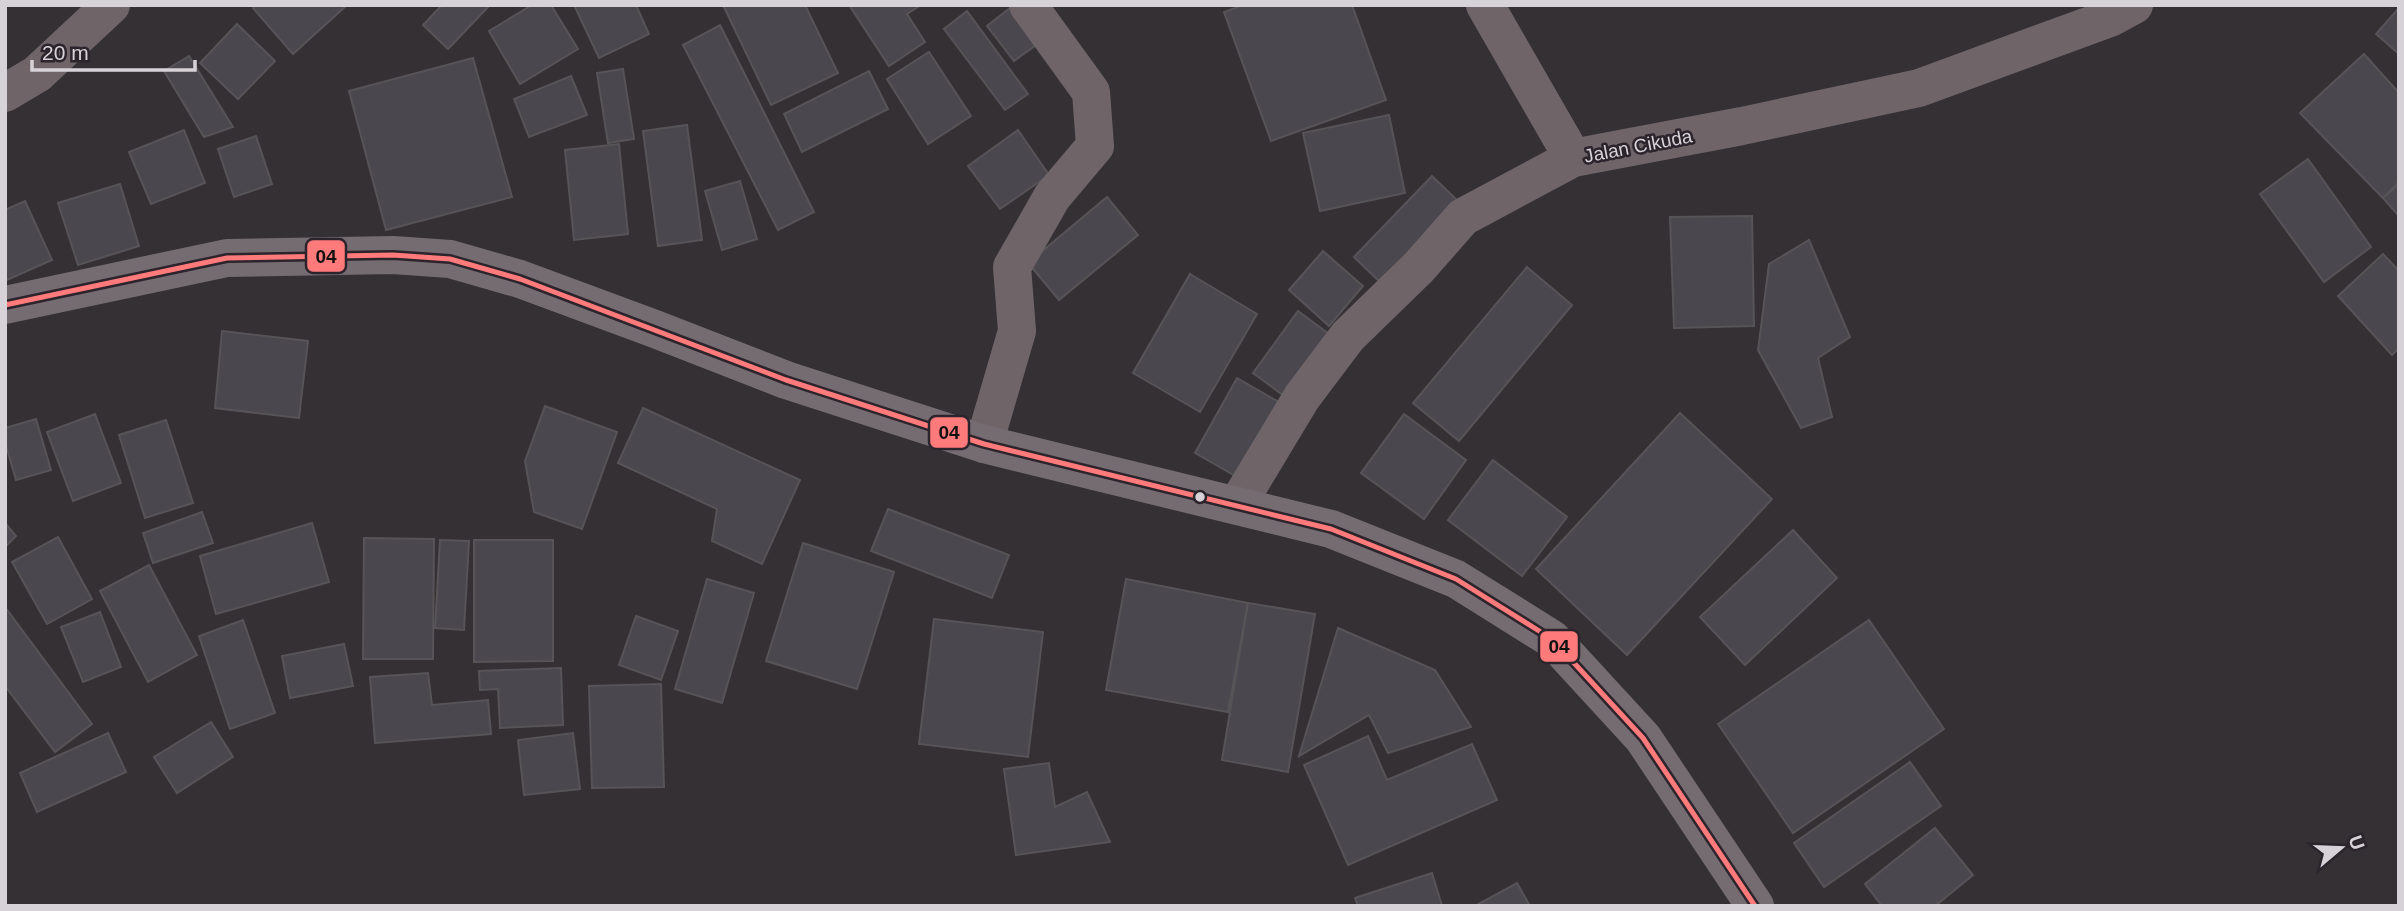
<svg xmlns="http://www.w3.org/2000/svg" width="2404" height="911" font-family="Helvetica,sans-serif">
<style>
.building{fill:#4a474e;stroke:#575458;stroke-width:2}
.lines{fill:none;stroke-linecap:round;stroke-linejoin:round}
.minor{stroke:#6f6569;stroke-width:38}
.highway{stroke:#746c70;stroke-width:38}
.bus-1-casing{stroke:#2c242c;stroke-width:10}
.bus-1{stroke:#ff7a7a;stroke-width:5}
.bus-dot{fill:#d7d2d7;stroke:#2c242c;stroke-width:2.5}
.labels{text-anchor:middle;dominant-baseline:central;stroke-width:5;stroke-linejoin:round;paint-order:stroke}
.street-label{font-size:19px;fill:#d7d2d7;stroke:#2c242c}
.line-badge{stroke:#2c242c;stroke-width:2.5}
.pale-badge-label{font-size:19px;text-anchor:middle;font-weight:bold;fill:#111}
</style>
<rect width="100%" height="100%" fill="#343034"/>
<g class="building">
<path d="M 256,5 L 347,5 L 293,54 L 253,8 Z"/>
<path d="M 442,5 L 490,5 L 448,49 L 423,25 Z"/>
<path d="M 532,5 L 551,5 L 578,49 L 520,84 L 489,31 Z"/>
<path d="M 574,5 L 636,5 L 649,34 L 599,58 Z"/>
<path d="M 723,5 L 805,5 L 838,73 L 771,105 Z"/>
<path d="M 849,5 L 921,5 L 907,14 L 925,42 L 889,66 Z"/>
<path d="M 1014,5 L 1043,40 L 1014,61 L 987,26 Z"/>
<path d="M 1243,5 L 1352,5 L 1386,100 L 1271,141 L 1224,12 Z"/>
<path d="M 2399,8 L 2399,54 L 2376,34 Z"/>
<path d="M 967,11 L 1028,94 L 1005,110 L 944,29 Z"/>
<path d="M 237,24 L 275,61 L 238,99 L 200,63 Z"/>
<path d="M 720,25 L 814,212 L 778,230 L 683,45 Z"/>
<path d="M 929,52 L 971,116 L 928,144 L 887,79 Z"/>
<path d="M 2364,54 L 2399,93 L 2399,182 L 2383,198 L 2300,113 Z"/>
<path d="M 189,56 L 233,127 L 204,137 L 164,71 Z"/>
<path d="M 473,58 L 512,197 L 386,230 L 349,91 Z"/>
<path d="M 623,69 L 634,139 L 608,143 L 597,73 Z"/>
<path d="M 869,71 L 888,109 L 802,152 L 784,114 Z"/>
<path d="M 571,76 L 587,115 L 529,137 L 514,99 Z"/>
<path d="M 1389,115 L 1405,193 L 1320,211 L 1303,133 Z"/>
<path d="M 687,125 L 702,240 L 658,246 L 643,131 Z"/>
<path d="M 184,130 L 205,183 L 151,204 L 129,152 Z"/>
<path d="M 1018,130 L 1049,175 L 1000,209 L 968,166 Z"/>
<path d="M 256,136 L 272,184 L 234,197 L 218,149 Z"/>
<path d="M 619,144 L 628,234 L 574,240 L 565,150 Z"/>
<path d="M 2308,159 L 2371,247 L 2324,282 L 2260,194 Z"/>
<path d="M 1432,176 L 1462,205 L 1384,286 L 1354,257 Z"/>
<path d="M 740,181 L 757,239 L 722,250 L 705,191 Z"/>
<path d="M 120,184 L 139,246 L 78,265 L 58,203 Z"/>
<path d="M 2399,184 L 2399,216 L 2383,198 Z"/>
<path d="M 1107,197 L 1138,235 L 1059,300 L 1028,263 Z"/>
<path d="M 25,201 L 52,260 L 7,280 L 5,276 L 5,210 Z"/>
<path d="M 1752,216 L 1754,326 L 1674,328 L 1670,217 Z"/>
<path d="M 1809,240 L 1850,337 L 1818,358 L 1832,417 L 1801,428 L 1758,350 L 1769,264 Z"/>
<path d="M 1323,251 L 1363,286 L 1329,326 L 1289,290 Z"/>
<path d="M 2383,254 L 2399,271 L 2399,348 L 2392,355 L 2338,296 Z"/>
<path d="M 1527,267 L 1572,305 L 1459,441 L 1413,403 Z"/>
<path d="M 1190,274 L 1257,314 L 1200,412 L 1133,373 Z"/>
<path d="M 1298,311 L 1329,334 L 1284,396 L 1253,373 Z"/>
<path d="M 222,331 L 308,341 L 299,418 L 215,408 Z"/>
<path d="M 1237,378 L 1284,405 L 1242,480 L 1195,453 Z"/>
<path d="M 545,406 L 617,432 L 582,529 L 534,512 L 525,461 Z"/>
<path d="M 643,408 L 800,480 L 762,564 L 712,541 L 717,509 L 618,463 Z"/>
<path d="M 1680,413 L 1772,499 L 1627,655 L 1536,569 Z"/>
<path d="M 95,414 L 121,483 L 73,501 L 47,432 Z"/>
<path d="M 1404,414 L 1466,460 L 1424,519 L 1361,473 Z"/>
<path d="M 36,419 L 51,470 L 16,480 L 5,442 L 5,428 Z"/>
<path d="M 166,420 L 193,503 L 145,518 L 119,435 Z"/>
<path d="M 1493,460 L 1567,517 L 1522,576 L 1448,520 Z"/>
<path d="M 888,509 L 1009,555 L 992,598 L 871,551 Z"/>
<path d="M 202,512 L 213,543 L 153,563 L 143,533 Z"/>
<path d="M 5,523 L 16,536 L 5,547 Z"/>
<path d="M 312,523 L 329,582 L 216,614 L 200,556 Z"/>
<path d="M 1793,530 L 1837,578 L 1745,665 L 1700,617 Z"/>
<path d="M 58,537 L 92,599 L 47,624 L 12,562 Z"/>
<path d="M 364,538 L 434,539 L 433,659 L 363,659 Z"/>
<path d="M 440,540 L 469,541 L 464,630 L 435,628 Z"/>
<path d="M 474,540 L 553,540 L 553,661 L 474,662 Z"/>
<path d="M 803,543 L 894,572 L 857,689 L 766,661 Z"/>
<path d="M 149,565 L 197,655 L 148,682 L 100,591 Z"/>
<path d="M 707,579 L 754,593 L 722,703 L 675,689 Z"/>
<path d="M 1126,579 L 1248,603 L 1228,712 L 1106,690 Z"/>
<path d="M 1248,603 L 1315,614 L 1288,772 L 1222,760 Z"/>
<path d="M 5,607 L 92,724 L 55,752 L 5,686 Z"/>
<path d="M 100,612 L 121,667 L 83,682 L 61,627 Z"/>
<path d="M 636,616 L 678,631 L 661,680 L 619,665 Z"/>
<path d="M 934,619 L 1043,632 L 1028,757 L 919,744 Z"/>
<path d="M 243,620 L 275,713 L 230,729 L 199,636 Z"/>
<path d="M 1869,620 L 1944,729 L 1793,833 L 1718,724 Z"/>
<path d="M 1338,628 L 1435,670 L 1471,727 L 1388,753 L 1369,715 L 1299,756 Z"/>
<path d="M 344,644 L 353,686 L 290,698 L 282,656 Z"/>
<path d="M 561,668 L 563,725 L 500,728 L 498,689 L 480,690 L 479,671 Z"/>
<path d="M 428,673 L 432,705 L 488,700 L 491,734 L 375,743 L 370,677 Z"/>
<path d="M 661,684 L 664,787 L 592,788 L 589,686 Z"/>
<path d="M 211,722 L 233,757 L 177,793 L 154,757 Z"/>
<path d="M 108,733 L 126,772 L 37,812 L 20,773 Z"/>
<path d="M 573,733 L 580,789 L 524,795 L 518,740 Z"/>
<path d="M 1368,736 L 1387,780 L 1472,744 L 1497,800 L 1348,865 L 1304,765 Z"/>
<path d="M 1910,762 L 1941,806 L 1824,887 L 1794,843 Z"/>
<path d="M 1049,763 L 1055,807 L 1087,792 L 1110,842 L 1016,855 L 1004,769 Z"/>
<path d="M 1935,828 L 1973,875 L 1935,906 L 1882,906 L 1865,884 Z"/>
<path d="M 1432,873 L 1442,906 L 1358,906 L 1355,898 Z"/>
<path d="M 1517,883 L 1530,906 L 1475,906 Z"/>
</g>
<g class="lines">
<g class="minor">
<path d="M 1485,5 L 1573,158"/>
<path d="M 5,93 L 37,74 L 111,5"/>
<path d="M 984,444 L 1017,331 L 1012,267 L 1052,197 L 1095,146 L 1091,92 L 1028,5"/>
<path d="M 1237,505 L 1302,397 L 1348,336 L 1419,267 L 1463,217 L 1573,158 L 1742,126 L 1919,88 L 2110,18 L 2134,5"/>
</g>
<path class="highway" d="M 5,305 L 227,258 L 393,255 L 450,259 L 520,279 L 655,329 L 786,380 L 984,444 L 1331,529 L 1456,579 L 1552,639 L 1643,738 L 1755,906"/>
<g class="bus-1-casing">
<path id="bus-1" d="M 5,305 L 227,258 L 393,255 L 450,259 L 520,279 L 786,380 L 984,444 L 1331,529 L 1456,579 L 1552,639 L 1643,738 L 1755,906"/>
</g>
<use href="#bus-1" class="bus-1"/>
</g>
<circle class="bus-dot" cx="1200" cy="497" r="6"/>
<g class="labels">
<g class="street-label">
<text transform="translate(1638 146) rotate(-11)">Jalan Cikuda</text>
</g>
</g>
<g class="line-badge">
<rect x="306" y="239" width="40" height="34" rx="7" fill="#ff7a7a"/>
<rect x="929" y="416" width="40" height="33" rx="7" fill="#ff7a7a"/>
<rect x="1539" y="630" width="40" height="33" rx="7" fill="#ff7a7a"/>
</g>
<g class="pale-badge-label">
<text x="326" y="263">04</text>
<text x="949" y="439">04</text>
<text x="1559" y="653">04</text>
</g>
<rect width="2404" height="911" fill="none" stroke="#d7d2d7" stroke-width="14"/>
<g transform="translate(2341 848) rotate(71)" stroke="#2c242c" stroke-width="5" paint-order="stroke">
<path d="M0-5L12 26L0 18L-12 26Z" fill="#d7d2d7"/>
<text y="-10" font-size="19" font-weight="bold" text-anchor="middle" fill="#d7d2d7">U</text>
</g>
<path d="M32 60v10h163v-10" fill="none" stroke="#d7d2d7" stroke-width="3.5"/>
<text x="42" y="60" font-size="21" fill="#d7d2d7" stroke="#2c242c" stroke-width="5" paint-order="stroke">20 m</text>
</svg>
